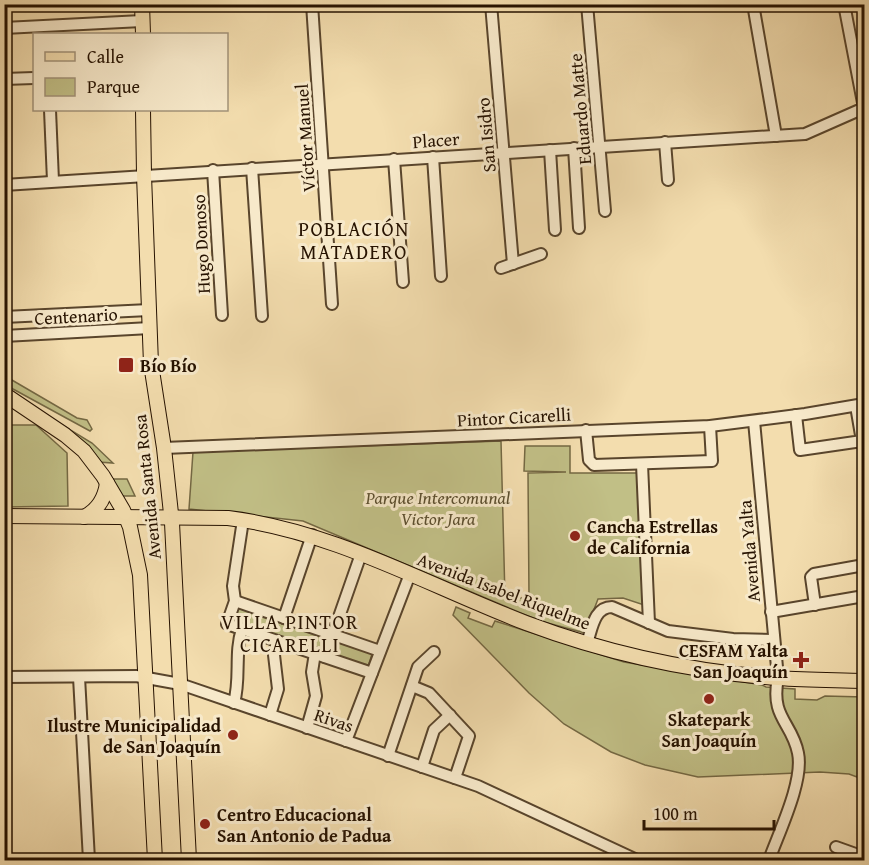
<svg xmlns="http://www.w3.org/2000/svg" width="869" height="865" font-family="'Gentium Book Plus',serif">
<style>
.green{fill:#c1bf86;stroke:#746843;stroke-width:1.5}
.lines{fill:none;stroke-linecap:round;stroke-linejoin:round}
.minor-casing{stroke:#59452c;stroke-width:14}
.major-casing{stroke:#261200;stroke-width:16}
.minor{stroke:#f7e9ca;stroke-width:10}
.major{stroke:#f3ddae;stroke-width:14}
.poi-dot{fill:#8f2418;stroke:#f7e9ca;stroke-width:2}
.labels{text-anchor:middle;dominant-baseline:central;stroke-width:6;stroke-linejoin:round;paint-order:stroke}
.street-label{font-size:18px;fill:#261200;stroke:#f7e9ca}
.poi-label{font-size:18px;font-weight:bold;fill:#261200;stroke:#f7e9ca;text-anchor:start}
.park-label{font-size:18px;font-style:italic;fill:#5c4f2f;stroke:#f7e9ca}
.neighbourhood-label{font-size:20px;letter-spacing:1.5px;fill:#261200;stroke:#f7e9ca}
</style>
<rect width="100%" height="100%" fill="#f3ddae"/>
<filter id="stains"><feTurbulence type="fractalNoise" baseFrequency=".00333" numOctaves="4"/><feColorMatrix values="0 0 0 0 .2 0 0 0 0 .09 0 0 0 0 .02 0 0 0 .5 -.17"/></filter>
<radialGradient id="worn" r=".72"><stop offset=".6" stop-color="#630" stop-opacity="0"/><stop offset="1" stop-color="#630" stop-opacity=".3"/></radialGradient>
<g class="green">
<path d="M 5,376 L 77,418 L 87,420 L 92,429 L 90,431 L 13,389 L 5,383 Z"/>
<path d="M 55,423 L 59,423 L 92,443 L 113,463 L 98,462 Z"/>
<path d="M 5,425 L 36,425 L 67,453 L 68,506 L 5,507 Z"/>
<path d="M 501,441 L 505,598 L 529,598 L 528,473 L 566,472 L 524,471 L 525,446 L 570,446 L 570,473 L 639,473 L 644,605 L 623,598 L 598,599 L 585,633 L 540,621 L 303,521 L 189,509 L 193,452 Z"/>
<path d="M 112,479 L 127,479 L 135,496 L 121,496 Z"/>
<path d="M 236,604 L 373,651 L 367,670 L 229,623 Z"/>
<path d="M 456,607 L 470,613 L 468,618 L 492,627 L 495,621 L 624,662 L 762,685 L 766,687 L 795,689 L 795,699 L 817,700 L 825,696 L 864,697 L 864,775 L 858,774 L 857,777 L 849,774 L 820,772 L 698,777 L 645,765 L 611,752 L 564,724 L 529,693 L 453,615 Z"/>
</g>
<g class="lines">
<g class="minor-casing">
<g id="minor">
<path d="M 312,4 L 332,304"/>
<path d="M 491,4 L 513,264"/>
<path d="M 587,4 L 605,211"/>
<path d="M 753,4 L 776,136"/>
<path d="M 4,28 L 142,21"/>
<path d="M 4,79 L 34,78"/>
<path d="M 50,110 L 53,181"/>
<path d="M 665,142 L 668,180"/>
<path d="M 574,148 L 579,228"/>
<path d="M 550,150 L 555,230"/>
<path d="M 433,157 L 441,276"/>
<path d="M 394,159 L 403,282"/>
<path d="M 252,168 L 262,316"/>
<path d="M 213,170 L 222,315"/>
<path d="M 4,185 L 805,134 L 864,108 L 844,4"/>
<path d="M 501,268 L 541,254"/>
<path d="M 4,317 L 149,310"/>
<path d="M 4,336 L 150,328"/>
<path d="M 796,415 L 800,450 L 862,441 L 856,406"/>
<path d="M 754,421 L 778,678 C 770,718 792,722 798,753 C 804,781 779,832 769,860"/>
<path d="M 586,430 L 589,460 L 594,465 L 712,461 L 710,426"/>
<path d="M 164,448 L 710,426 L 805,414 L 864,404"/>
<path d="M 642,464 L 649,623"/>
<path d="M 243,520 L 233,586 L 235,601 L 227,624 L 372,673"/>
<path d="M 235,601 L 380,651"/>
<path d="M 815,605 L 811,577 L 814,574 L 864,565"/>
<path d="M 771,612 L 864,596"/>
<path d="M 284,618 L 312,535"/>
<path d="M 587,643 C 592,629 594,607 612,607 L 668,631 L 733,639 L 774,640"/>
<path d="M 325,657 L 361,554"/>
<path d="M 4,677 L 136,676 L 180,684 L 478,786 L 637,860"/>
<path d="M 79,677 L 89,860"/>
<path d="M 412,686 L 429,693 L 469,736 L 455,778"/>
<path d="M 234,703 C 241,678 234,653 242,629"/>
<path d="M 270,715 L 278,689 L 274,655 L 277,641"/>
<path d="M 307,728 L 316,696 L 312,672 L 315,653"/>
<path d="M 346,741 L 410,574"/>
<path d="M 388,756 L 418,667 L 434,652"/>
<path d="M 422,767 L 434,730 L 450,715"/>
<path d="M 836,847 L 864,857"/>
</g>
</g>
<g class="major-casing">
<g id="major">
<path d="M 142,4 L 143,34"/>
<path d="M 143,110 L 144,175 L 151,364 L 164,448 L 172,523 L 189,860"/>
<path d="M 4,394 L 65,435 L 84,451 L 103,476 L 123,510 L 130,527 L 140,575 L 155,860"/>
<path d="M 4,516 L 228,518 C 334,531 427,585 526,623 C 606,653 693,672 778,678 C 807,680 836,680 864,681"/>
<path d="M 84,517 C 98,510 105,498 107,483"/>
</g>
</g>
<use href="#minor" class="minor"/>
<use href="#major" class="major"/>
</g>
<g class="poi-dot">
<rect x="118" y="357" width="16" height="16" rx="3"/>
<circle cx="575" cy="536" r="6"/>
<path d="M798 651h6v6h6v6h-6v6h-6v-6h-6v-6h6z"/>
<circle cx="709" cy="699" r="6"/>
<circle cx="233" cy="735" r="6"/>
<circle cx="205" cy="824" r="6"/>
</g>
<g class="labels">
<g class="street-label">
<text transform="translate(580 109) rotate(-95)">Eduardo Matte</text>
<text transform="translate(486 135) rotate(-95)">San Isidro</text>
<text transform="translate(305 138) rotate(-94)">Víctor Manuel</text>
<text transform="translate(436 140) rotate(-4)">Placer</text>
<text transform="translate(201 244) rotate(-93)">Hugo Donoso</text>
<text transform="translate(76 316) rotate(-3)">Centenario</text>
<text transform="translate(514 417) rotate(-3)">Pintor Cicarelli</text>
<text transform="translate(147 487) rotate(-96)">Avenida Santa Rosa</text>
<text transform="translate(749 551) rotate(-95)">Avenida Yalta</text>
<text transform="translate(504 591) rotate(21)">Avenida Isabel Riquelme</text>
<text transform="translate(334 720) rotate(19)">Rivas</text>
</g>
<g class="poi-label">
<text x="140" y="365">Bío Bío</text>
<text x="587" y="526">Cancha Estrellas<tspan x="587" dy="21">de California</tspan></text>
<text x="788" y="650" text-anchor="end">CESFAM Yalta<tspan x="788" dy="21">San Joaquín</tspan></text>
<text x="709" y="719" text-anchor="middle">Skatepark<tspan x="709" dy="21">San Joaquín</tspan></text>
<text x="221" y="725" text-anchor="end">Ilustre Municipalidad<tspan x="221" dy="21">de San Joaquín</tspan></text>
<text x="217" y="814">Centro Educacional<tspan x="217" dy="21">San Antonio de Padua</tspan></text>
</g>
<g class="park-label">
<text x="438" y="497">Parque Intercomunal<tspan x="438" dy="21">Victor Jara</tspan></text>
</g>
<g class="neighbourhood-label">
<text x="354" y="228">POBLACIÓN<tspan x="354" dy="23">MATADERO</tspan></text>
<text x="290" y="621">VILLA PINTOR<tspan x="290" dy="23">CICARELLI</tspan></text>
</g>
</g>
<rect width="869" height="865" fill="none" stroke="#f3ddae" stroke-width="24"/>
<rect x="6" y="6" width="857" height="853" fill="none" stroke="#261200" stroke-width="3"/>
<rect x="12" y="12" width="845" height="841" fill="none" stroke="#261200" stroke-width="1.5"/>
<rect x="33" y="33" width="195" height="78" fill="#f7e9ca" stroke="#a39379" stroke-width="1.5"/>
<rect x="45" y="52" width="30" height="9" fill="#f3ddae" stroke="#a39379" stroke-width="1.5"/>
<text x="87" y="63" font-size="18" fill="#261200">Calle</text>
<rect x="45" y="78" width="30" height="18" fill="#c1bf86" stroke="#a39379" stroke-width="1.5"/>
<text x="87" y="93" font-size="18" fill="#261200">Parque</text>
<path d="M644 820v9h130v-9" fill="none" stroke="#261200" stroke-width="3"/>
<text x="653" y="820" font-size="18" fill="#261200" stroke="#f7e9ca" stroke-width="4.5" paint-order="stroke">100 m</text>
<rect width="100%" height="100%" filter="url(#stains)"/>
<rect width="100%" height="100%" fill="url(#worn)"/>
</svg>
